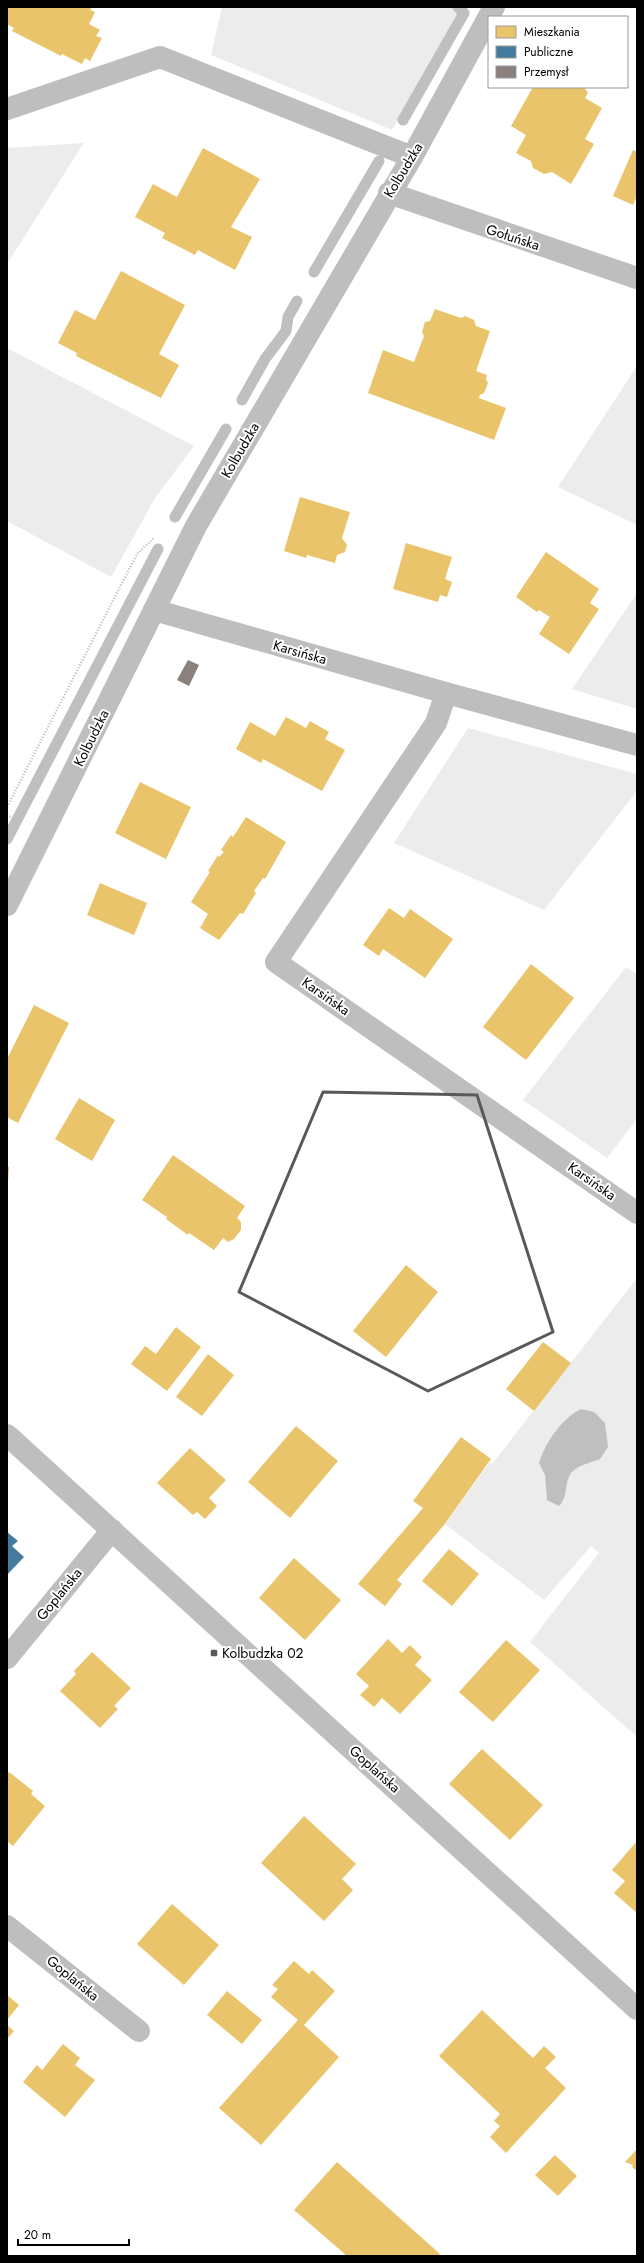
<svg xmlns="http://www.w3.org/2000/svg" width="644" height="2263" font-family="Jost,sans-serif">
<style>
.green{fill:#ececec}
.water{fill:#bfbfbf}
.homes{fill:#e9c46a}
.public{fill:#457b9d}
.industry{fill:#8a817c}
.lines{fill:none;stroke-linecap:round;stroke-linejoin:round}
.stream{stroke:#bfbfbf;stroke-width:11}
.path{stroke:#b9b9b9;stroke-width:2.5;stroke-dasharray:1 2;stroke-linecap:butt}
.minor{stroke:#bebebe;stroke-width:22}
.marked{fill:none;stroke:#595959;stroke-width:3;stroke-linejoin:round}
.poi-dot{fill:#595959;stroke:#fff;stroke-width:1.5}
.labels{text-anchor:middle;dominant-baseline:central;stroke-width:4;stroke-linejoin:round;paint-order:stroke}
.street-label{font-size:14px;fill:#000;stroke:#fff}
.poi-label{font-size:14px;fill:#000;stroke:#fff;text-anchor:start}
</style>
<rect width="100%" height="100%" fill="#fff"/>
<g class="green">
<path d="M 222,7 L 462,7 L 392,130 L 211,55 Z"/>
<path d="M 83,143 L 83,144 L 7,264 L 7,148 Z"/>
<path d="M 7,348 L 194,446 L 155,498 L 111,577 L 7,521 Z"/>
<path d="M 637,366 L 637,525 L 558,487 Z"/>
<path d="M 637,593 L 637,709 L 572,689 Z"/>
<path d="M 468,728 L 637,774 L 637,791 L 544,910 L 394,843 Z"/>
<path d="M 626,967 L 637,974 L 637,1119 L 607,1158 L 523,1100 Z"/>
<path d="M 637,1278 L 637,1737 L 530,1642 L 599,1553 L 591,1546 L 544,1600 L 445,1524 L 490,1462 L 492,1464 Z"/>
</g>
<path class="water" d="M 581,1409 L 594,1412 L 605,1423 L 608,1447 L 600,1459 C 593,1462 583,1464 577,1468 C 562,1476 570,1496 559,1506 L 547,1500 L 545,1475 L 539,1463 C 546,1442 561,1419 581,1409 Z"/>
<g class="homes">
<path d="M 7,7 L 92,7 L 90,10 L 95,12 L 89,24 L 100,30 L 96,36 L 102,38 L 90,61 L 85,58 L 82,64 L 62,54 L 61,56 L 12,31 L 14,28 L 7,24 Z"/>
<path d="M 533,87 L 584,87 L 588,93 L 585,98 L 602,108 L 585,139 L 594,144 L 571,184 L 552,172 L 544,174 L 533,168 L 531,161 L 516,153 L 526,135 L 511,126 Z"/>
<path d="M 203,148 L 260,179 L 231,227 L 252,237 L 235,270 L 198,250 L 195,255 L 162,238 L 165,233 L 135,217 L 153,184 L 177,197 Z"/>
<path d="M 633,150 L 637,152 L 637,196 L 633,205 L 613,196 Z"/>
<path d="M 121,271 L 185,305 L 159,354 L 179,365 L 161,398 L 76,356 L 77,353 L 58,343 L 75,310 L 95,320 Z"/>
<path d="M 435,309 L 461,318 L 465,316 L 474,320 L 476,326 L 490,331 L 476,371 L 487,375 L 486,379 L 488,383 L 484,393 L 480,395 L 479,398 L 506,408 L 494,440 L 368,393 L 383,350 L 414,362 L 424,336 L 422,332 L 425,322 L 430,321 Z"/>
<path d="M 300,497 L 350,512 L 342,538 L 347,545 L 345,552 L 337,555 L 335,563 L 307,555 L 306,558 L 284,551 Z"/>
<path d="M 406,543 L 452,557 L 445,579 L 452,582 L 447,597 L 440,595 L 438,602 L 393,589 Z"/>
<path d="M 546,552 L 599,589 L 590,603 L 599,609 L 569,654 L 539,634 L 550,617 L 539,610 L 537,612 L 516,597 Z"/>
<path d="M 286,717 L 306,728 L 310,721 L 329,732 L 325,739 L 345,750 L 322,791 L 263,759 L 261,763 L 236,749 L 250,722 L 275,736 Z"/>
<path d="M 140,782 L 191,807 L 166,859 L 115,833 Z"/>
<path d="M 246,817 L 286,842 L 265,879 L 263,878 L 254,891 L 256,893 L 243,914 L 240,913 L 219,940 L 200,928 L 208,914 L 191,902 L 210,872 L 208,871 L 218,855 L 219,857 L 224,852 L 221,850 L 231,835 L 233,837 Z"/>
<path d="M 100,883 L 147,903 L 134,935 L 87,915 Z"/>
<path d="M 389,908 L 404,918 L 410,909 L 453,939 L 425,978 L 383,949 L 379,956 L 363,945 Z"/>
<path d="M 531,964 L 574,998 L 526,1060 L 483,1027 Z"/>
<path d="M 34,1005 L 69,1023 L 18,1123 L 7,1117 L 7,1059 Z"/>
<path d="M 79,1098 L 115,1120 L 92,1161 L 55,1139 Z"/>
<path d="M 173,1155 L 245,1206 L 237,1218 L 241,1222 L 241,1230 L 234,1239 L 228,1242 L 223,1238 L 214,1250 L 189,1233 L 188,1235 L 166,1219 L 167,1217 L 142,1200 Z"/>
<path d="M 7,1166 L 9,1167 L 8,1183 L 7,1183 Z"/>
<path d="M 406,1265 L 438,1292 L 386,1357 L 353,1331 Z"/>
<path d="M 176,1327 L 201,1347 L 167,1391 L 131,1364 L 145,1346 L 156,1354 Z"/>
<path d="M 543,1342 L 571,1363 L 534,1411 L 506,1389 Z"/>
<path d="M 208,1354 L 234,1375 L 202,1416 L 176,1397 Z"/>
<path d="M 296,1426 L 338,1461 L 290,1518 L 248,1482 Z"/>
<path d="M 461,1437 L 491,1459 L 444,1525 L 397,1580 L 402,1584 L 385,1606 L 358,1584 L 423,1508 L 413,1501 Z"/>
<path d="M 190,1448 L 226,1480 L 209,1498 L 217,1506 L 205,1519 L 197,1512 L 193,1515 L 157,1483 Z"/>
<path d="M 449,1549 L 479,1574 L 452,1606 L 422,1581 Z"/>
<path d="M 294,1558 L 341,1600 L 305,1640 L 259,1598 Z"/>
<path d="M 388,1639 L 402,1653 L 410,1645 L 422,1657 L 415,1665 L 432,1680 L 400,1714 L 382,1698 L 374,1707 L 360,1695 L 369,1686 L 356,1674 Z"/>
<path d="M 506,1640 L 540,1670 L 493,1722 L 459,1692 Z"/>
<path d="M 92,1652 L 131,1688 L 114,1706 L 118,1709 L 100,1728 L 60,1691 L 76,1674 L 74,1671 Z"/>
<path d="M 482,1749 L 543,1805 L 510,1840 L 449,1784 Z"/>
<path d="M 9,1772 L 33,1791 L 31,1794 L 45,1806 L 13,1846 L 7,1841 L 7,1774 Z"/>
<path d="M 304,1816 L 356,1864 L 342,1879 L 353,1890 L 324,1921 L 261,1863 Z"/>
<path d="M 637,1841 L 637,1913 L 614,1893 L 625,1881 L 612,1870 Z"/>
<path d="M 172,1904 L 219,1945 L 184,1985 L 137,1944 Z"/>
<path d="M 294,1961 L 309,1974 L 312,1970 L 335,1991 L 304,2025 L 339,2057 L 261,2145 L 219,2108 L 298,2020 L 271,1997 L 278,1989 L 272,1985 Z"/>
<path d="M 227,1991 L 262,2020 L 242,2044 L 207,2015 Z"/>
<path d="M 7,1995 L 19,2005 L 7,2020 Z"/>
<path d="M 482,2010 L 533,2058 L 544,2046 L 556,2057 L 545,2068 L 566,2088 L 506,2153 L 490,2137 L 500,2126 L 494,2121 L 500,2114 L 439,2056 Z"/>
<path d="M 7,2025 L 14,2031 L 7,2039 Z"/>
<path d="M 63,2044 L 80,2058 L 75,2065 L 95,2080 L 65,2117 L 23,2082 L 37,2065 L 42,2070 Z"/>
<path d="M 637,2149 L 637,2171 L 632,2167 L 633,2165 L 625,2162 Z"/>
<path d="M 555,2155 L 577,2176 L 558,2196 L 535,2175 Z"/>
<path d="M 337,2162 L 440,2254 L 438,2256 L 347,2256 L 294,2210 Z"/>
</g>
<path class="public" d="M 7,1532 L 18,1541 L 12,1546 L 24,1557 L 7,1575 Z"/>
<path class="industry" d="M 188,660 L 199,665 L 189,686 L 177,680 Z"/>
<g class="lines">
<g class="stream">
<path d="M 403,120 L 464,13 L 458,7"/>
<path d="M 314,272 L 379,161"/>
<path d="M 242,400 L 265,359 L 286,331 L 288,317 L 297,301"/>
<path d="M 175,517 L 226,429"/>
<path d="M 7,839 L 158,549"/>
</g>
<g class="path">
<path d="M 7,807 L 137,554 L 154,538"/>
<path d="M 7,815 L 16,820"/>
</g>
<g class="minor">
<path d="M 7,109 L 160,57 L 412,157"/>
<path d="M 389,193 L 637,278"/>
<path d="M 154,610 L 446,693 L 436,723 L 276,962 L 637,1213"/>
<path d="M 446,693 L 637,745"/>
<path d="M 7,905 L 196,526 L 412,157 L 494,7"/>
<path d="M 7,1435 L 637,2009"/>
<path d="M 7,1658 L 112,1530"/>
<path d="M 7,1926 L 139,2031"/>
</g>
</g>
<path class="marked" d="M 323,1092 L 477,1095 L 553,1332 L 428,1391 L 239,1292 Z"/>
<rect class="poi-dot" x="210" y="1649" width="8" height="8" rx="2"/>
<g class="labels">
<g class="street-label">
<text transform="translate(403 170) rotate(-59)">Kolbudzka</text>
<text transform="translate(513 237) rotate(18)">Gołuńska</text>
<text transform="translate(240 450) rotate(-60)">Kolbudzka</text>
<text transform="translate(300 652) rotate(16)">Karsińska</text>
<text transform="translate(91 738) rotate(-64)">Kolbudzka</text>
<text transform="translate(326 996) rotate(35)">Karsińska</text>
<text transform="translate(592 1181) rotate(35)">Karsińska</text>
<text transform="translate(59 1594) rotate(-51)">Goplańska</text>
<text transform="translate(375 1769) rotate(42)">Goplańska</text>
<text transform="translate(73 1978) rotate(39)">Goplańska</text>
</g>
<g class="poi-label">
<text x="222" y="1653">Kolbudzka 02</text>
</g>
</g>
<rect width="644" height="2263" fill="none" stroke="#000000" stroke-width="16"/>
<rect x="488" y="16" width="140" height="72" fill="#ffffff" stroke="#999999"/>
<rect x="496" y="26" width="20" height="12" fill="#e9c46a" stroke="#999999"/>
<text x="524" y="36" font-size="12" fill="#000000">Mieszkania</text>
<rect x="496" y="46" width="20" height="12" fill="#457b9d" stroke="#999999"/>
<text x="524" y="56" font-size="12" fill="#000000">Publiczne</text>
<rect x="496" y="66" width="20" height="12" fill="#8a817c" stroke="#999999"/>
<text x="524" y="76" font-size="12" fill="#000000">Przemysł</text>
<path d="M18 2239v6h111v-6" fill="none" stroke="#000000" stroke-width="2"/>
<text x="24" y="2239" font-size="12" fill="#000000" stroke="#ffffff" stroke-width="3" paint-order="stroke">20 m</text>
</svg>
